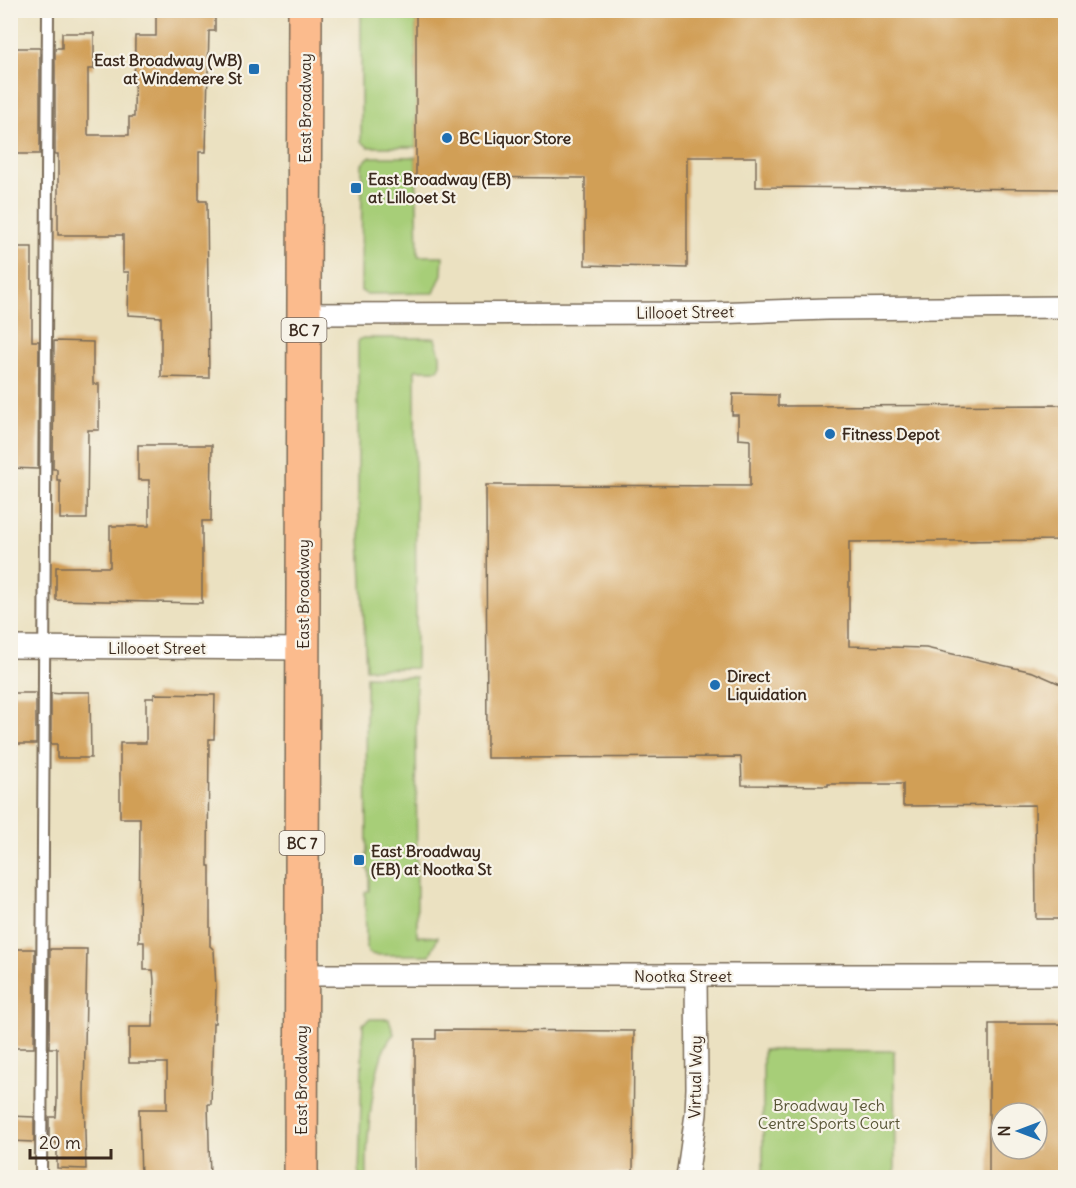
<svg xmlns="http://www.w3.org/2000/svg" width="1076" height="1188" font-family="Delius,sans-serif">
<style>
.green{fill:#a7ce78;stroke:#717c4b;stroke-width:1.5}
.building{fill:#d19f57;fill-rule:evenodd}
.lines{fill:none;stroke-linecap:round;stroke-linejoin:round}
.service-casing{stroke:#796a57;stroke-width:14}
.minor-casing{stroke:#796a57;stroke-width:24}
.primary-casing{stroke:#796a57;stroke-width:36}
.service{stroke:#fff;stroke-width:10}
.minor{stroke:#fff;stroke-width:21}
.primary{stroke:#fbbb8d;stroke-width:33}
.poi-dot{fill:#1f6fb2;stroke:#f7f3e8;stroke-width:2}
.labels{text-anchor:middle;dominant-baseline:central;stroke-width:4.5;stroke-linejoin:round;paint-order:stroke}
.shield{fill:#f7f3e8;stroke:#73665b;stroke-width:1.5}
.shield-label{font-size:15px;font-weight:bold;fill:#3b2a1e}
.poi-label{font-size:16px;font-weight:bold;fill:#3b2a1e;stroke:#f7f3e8;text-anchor:start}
.street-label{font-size:16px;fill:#3b2a1e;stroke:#f7f3e8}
.park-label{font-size:16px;fill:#565334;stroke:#f7f3e8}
</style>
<rect width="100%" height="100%" fill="#f7f3e8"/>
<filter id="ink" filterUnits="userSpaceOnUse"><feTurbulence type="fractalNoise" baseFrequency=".0167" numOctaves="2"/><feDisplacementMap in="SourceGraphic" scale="12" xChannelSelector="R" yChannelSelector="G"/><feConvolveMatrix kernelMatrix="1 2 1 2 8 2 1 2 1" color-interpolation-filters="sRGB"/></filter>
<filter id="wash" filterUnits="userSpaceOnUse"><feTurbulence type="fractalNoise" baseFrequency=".008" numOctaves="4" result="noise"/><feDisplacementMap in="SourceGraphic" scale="24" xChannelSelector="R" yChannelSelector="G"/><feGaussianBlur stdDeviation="1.35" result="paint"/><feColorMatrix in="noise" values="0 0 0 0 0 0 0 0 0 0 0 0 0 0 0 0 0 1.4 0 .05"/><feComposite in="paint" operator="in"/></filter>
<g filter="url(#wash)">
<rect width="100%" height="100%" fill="#ebe1c1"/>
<g class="green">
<path d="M 361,11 L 416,11 L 416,147 L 368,147 L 361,141 Z"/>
<path d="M 369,157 L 416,157 L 418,256 L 443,256 L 442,274 L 434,293 L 367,294 L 361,291 L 362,164 Z"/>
<path d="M 363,338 L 435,338 L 440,355 L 440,367 L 438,370 L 415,370 L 416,668 L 366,669 L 358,493 L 358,340 Z"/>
<path d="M 366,676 L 416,677 L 417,936 L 438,937 L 430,955 L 375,955 L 368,953 L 366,942 L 365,892 L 369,891 L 369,870 L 367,869 Z"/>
<path d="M 369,1019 L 389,1019 L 394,1034 C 372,1053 366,1148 367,1177 L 359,1177 L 363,1024 Z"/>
<path d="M 763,1050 L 894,1051 L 895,1177 L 763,1177 Z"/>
</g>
<g id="blocks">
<g class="building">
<path d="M 156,10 L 215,10 L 215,31 L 209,31 L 206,152 L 199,152 L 199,201 L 207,201 L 209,378 L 161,377 L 161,317 L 128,315 L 129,272 L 123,272 L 123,235 L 58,235 L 58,154 L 55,154 L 55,48 L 62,48 L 62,33 L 94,33 L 94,69 L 88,69 L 88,135 L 129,135 L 129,117 L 134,117 L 135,36 L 156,36 Z"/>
<path d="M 416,10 L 1065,10 L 1065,189 L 756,187 L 756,157 L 687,157 L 687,268 L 585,265 L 585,178 L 416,177 Z"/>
<rect x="10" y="48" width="30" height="106"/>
<path d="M 10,247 L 32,247 L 32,341 L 39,341 L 38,469 L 10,468 Z"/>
<path d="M 54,341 L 93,342 L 93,384 L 99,384 L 99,430 L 88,430 L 87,519 L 60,519 L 60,480 L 57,480 L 57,469 L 53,469 Z"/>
<path d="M 733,394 L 778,395 L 778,406 L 1065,405 L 1065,540 L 849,542 L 849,646 L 926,648 L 1033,672 L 1065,686 L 1065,919 L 1036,919 L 1035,805 L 903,806 L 903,784 L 828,784 L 828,786 L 742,785 L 741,757 L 487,758 L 486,485 L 750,486 L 750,440 L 738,439 L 738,415 L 732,415 Z"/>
<path d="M 138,445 L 212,445 L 211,521 L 202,521 L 202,603 L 56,600 L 56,567 L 110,567 L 110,526 L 149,526 L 149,480 L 138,480 Z"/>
<path d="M 60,692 L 90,692 L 91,758 L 57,758 L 57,744 L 51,744 L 51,693 L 60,694 Z"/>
<rect x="10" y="693" width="26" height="51"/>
<path d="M 154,694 L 215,695 L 214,739 L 209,739 L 208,866 L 210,866 L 210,946 L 214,950 L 216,988 L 215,1023 L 213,1023 L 211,1104 L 208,1104 L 210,1178 L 141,1178 L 139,1109 L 167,1109 L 167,1063 L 129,1063 L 129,1027 L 153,1027 L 154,981 L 153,970 L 144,970 L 144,942 L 139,942 L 140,818 L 120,818 L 120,743 L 146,743 L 146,698 L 154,698 Z"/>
<path d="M 10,949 L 35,949 L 34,1048 L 10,1048 Z"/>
<path d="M 50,949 L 87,949 L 84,1095 L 86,1169 L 57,1168 L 57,1143 L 49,1142 L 49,1117 L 56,1117 L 57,1102 L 57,1048 L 49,1048 Z"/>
<path d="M 989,1024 L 1065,1024 L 1065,1178 L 989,1178 ZM 1001,1113 L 1037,1113 L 1037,1149 L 1001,1149 Z"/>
<path d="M 436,1030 L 634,1031 L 633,1173 L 566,1174 L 565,1178 L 415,1178 L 415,1039 L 436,1039 Z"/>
<path d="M 10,1116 L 34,1117 L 34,1142 L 10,1141 Z"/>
</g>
</g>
</g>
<g filter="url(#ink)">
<use href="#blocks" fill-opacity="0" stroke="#796a57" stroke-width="1.5"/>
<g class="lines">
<g class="service-casing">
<path id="service" d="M 41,1178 L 48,10"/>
</g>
<g class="minor-casing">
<g id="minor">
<path d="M 304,314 L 711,313 L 827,309 L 1066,307"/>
<path d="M 10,647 L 303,649"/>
<path d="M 301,975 L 1066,975"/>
<path d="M 687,1178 L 696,1114 L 697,1088 L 696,976"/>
</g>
</g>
<g class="primary-casing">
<path id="primary" d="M 301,1178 L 305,10"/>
</g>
<use href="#service" class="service"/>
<use href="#minor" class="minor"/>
<use href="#primary" class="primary"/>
</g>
</g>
<g class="poi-dot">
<rect x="248" y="63" width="12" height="12" rx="3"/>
<circle cx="447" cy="138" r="6"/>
<rect x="350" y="182" width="12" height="12" rx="3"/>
<circle cx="830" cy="434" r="6"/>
<circle cx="715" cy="685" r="6"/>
<rect x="353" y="854" width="12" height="12" rx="3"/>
</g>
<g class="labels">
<g class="shield">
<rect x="281.5" y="318" width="45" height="24" rx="4.5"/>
<rect x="279.5" y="831" width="45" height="24" rx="4.5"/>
</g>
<g class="shield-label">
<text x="304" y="330">BC 7</text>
<text x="302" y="843">BC 7</text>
</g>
<g class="poi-label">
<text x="242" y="60" text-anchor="end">East Broadway (WB)<tspan x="242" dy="18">at Windemere St</tspan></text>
<text x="459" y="138">BC Liquor Store</text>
<text x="368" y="179">East Broadway (EB)<tspan x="368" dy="18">at Lillooet St</tspan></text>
<text x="842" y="434">Fitness Depot</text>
<text x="727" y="676">Direct<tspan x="727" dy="18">Liquidation</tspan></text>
<text x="371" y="851">East Broadway<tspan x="371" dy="18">(EB) at Nootka St</tspan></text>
</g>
<g class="street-label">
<text transform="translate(305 108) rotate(-90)">East Broadway</text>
<text transform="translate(685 312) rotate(-1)">Lillooet Street</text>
<text transform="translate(303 594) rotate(-90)">East Broadway</text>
<text x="157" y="648">Lillooet Street</text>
<text x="683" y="976">Nootka Street</text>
<text transform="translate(695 1077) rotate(-89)">Virtual Way</text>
<text transform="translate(301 1080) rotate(-90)">East Broadway</text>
</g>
<g class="park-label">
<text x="829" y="1105">Broadway Tech<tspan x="829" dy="18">Centre Sports Court</tspan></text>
</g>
</g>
<rect width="1076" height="1188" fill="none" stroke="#f7f3e8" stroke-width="36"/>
<g transform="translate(1019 1131) rotate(270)"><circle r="28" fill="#f7f3e8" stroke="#aca397" stroke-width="1.5"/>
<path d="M0-4.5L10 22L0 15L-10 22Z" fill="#1f6fb2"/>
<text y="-9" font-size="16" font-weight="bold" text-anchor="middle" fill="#3b2a1e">N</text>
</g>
<path d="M30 1149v9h81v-9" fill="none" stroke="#3b2a1e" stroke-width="3"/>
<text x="39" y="1149" font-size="18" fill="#3b2a1e" stroke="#f7f3e8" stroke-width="4.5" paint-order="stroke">20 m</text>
</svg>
